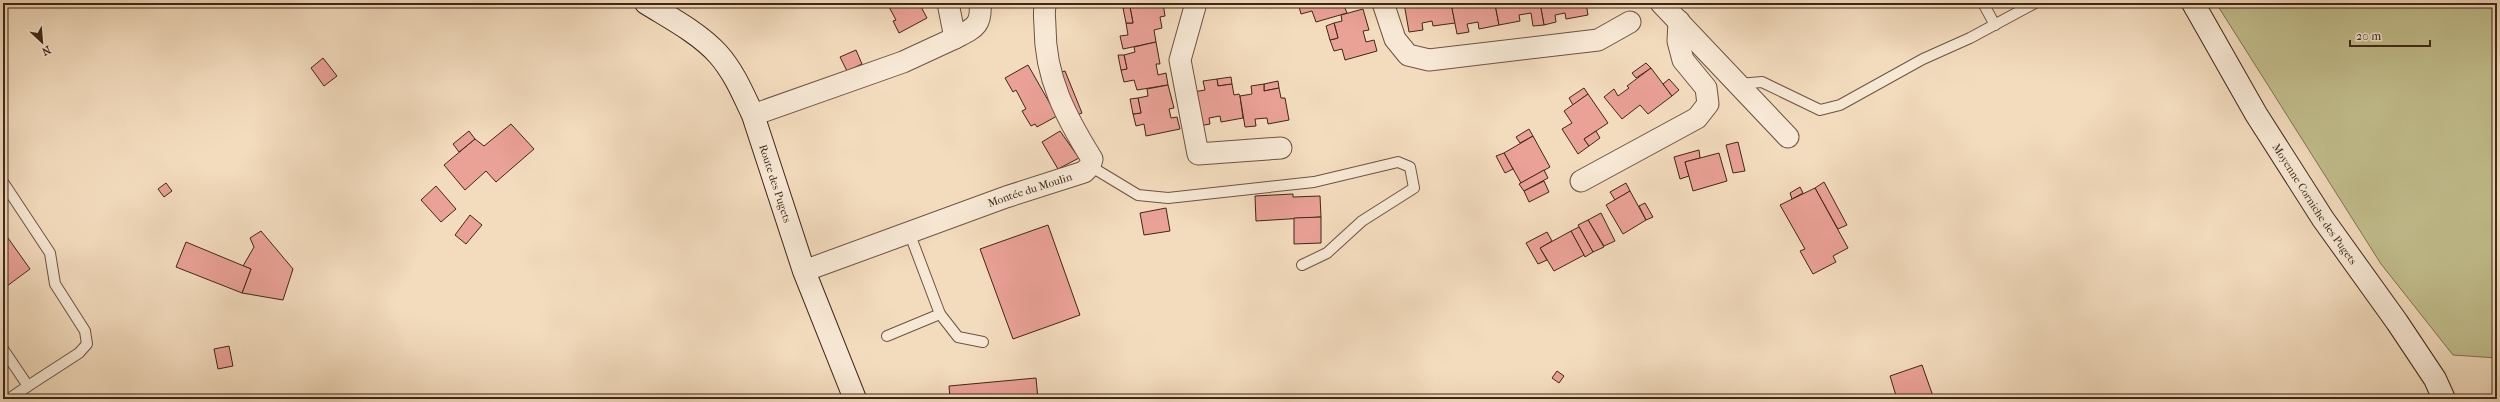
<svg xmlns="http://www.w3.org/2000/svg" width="2500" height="402" font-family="'IM FELL French Canon',serif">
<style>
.green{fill:#c2be8d;stroke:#807252}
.building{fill:#eaa196;stroke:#3f2716}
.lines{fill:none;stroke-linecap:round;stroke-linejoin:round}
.lane-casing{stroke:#6c5440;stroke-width:12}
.street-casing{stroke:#6c5440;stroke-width:23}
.secondary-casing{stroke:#3f2716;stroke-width:24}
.lane{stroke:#f7e8d5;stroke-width:10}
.street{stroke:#f7e8d5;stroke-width:21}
.secondary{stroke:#f7e8d5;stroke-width:22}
.labels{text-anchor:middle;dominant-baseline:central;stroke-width:3;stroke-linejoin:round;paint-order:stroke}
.street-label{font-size:11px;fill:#3f2716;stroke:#f7e8d5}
</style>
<rect width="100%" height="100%" fill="#f3dcbe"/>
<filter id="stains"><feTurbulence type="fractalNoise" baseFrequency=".005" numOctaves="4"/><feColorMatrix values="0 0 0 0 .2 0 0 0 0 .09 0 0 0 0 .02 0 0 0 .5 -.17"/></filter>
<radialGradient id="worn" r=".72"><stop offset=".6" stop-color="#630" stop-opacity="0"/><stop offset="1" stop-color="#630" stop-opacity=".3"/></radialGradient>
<path class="green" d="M 2216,3 L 2497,3 L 2497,358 L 2453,355 L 2381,264 Z"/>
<g class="building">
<path d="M 891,3 L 919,3 L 927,18 L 899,33 L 893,21 L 896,20 L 888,5 Z"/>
<path d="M 1141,3 L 1163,3 L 1165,16 L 1160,17 L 1162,28 L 1154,30 L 1156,42 L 1123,49 L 1120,36 L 1128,35 L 1126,23 L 1133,23 L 1130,7 L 1141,5 Z"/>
<path d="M 1261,3 L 1274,3 L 1271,8 Z"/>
<path d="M 1298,3 L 1343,3 L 1347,13 L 1316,22 L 1312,11 L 1301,14 Z"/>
<path d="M 1404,3 L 1451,3 L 1455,23 L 1433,26 L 1432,21 L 1422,23 L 1423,30 L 1409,32 Z"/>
<path d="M 1451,3 L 1495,4 L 1499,25 L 1479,29 L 1478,22 L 1467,24 L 1469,32 L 1457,34 Z"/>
<path d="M 1540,3 L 1586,3 L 1588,15 L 1566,19 L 1565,13 L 1555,15 L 1556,22 L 1544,25 Z"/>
<path d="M 1540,3 L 1544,25 L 1533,26 L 1531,13 L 1519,15 L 1520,21 L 1499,25 L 1495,4 Z"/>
<path d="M 1130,7 L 1133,23 L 1126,23 L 1123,8 Z"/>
<path d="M 1363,9 L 1369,30 L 1363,31 L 1366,42 L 1374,40 L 1377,51 L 1345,60 L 1342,49 L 1334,51 L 1330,40 L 1338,38 L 1334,23 L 1342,21 L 1341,15 Z"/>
<path d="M 1334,23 L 1338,38 L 1330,40 L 1326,26 Z"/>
<path d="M 1156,42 L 1160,64 L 1156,64 L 1158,75 L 1166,73 L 1168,85 L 1137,90 L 1134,80 L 1124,82 L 1121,70 L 1127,69 L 1124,55 L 1135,52 L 1134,47 Z"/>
<path d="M 856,50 L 862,64 L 847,71 L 840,57 Z"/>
<path d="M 1118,55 L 1124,55 L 1127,69 L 1121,70 Z"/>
<path d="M 323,58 L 337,76 L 324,86 L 311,68 Z"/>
<path d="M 1646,63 L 1651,68 L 1636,78 L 1632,73 Z"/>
<path d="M 1028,65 L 1057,116 L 1037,127 L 1035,124 L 1031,126 L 1022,111 L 1026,109 L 1016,90 L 1013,92 L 1005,78 Z"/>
<path d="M 1651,68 L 1672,96 L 1648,114 L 1640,105 L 1622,119 L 1604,97 L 1614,89 L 1618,96 L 1629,88 L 1627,86 Z"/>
<path d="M 1065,71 L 1082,113 L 1074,116 L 1058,73 Z"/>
<path d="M 1231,77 L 1232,84 L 1218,86 L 1217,79 Z"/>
<path d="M 1217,79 L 1218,86 L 1232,84 L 1234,95 L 1239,94 L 1240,96 L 1243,118 L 1221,122 L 1220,116 L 1209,118 L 1210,124 L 1199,126 L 1193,92 L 1205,90 L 1203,81 Z"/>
<path d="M 1669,79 L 1679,90 L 1672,96 L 1663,84 Z"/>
<path d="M 1278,81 L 1279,88 L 1264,91 L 1264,84 Z"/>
<path d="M 1264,84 L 1264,91 L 1279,88 L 1281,98 L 1285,98 L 1289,120 L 1268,124 L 1267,118 L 1255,119 L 1256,126 L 1245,127 L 1240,96 L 1252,94 L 1251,86 Z"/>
<path d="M 1168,85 L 1174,108 L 1169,109 L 1171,118 L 1177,117 L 1180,129 L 1146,136 L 1144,124 L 1136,126 L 1133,114 L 1141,113 L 1138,98 L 1148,96 L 1147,89 Z"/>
<path d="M 1584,88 L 1588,94 L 1573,105 L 1569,98 Z"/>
<path d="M 1588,94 L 1608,123 L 1584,139 L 1589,146 L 1578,154 L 1562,129 L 1572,123 L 1564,111 Z"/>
<path d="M 1138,98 L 1141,113 L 1133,114 L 1130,99 Z"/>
<path d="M 511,124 L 534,149 L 496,182 L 486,171 L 465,190 L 444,165 L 475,139 L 484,146 Z"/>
<path d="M 1529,129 L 1533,136 L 1520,143 L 1516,137 Z"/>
<path d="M 469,131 L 475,139 L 459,152 L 453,144 Z"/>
<path d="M 1060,131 L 1079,158 L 1058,169 L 1042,142 Z"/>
<path d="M 1596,131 L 1600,138 L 1589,146 L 1584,139 Z"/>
<path d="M 1533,136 L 1550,167 L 1521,183 L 1504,153 Z"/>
<path d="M 1738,142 L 1745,171 L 1733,173 L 1726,145 Z"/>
<path d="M 1699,150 L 1700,158 L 1685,162 L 1689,176 L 1680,179 L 1674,157 Z"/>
<path d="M 1504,153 L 1513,169 L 1505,173 L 1496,156 Z"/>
<path d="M 1719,153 L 1727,181 L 1693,191 L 1685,162 Z"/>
<path d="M 1544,170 L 1548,178 L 1524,191 L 1519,184 Z"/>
<path d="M 1544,181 L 1549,192 L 1529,202 L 1524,191 Z"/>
<path d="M 1824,182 L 1847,225 L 1838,229 L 1815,188 Z"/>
<path d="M 166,183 L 172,191 L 164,197 L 158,189 Z"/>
<path d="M 1626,183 L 1630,191 L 1615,200 L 1610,192 Z"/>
<path d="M 436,186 L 456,209 L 441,222 L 421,200 Z"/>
<path d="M 1800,187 L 1803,193 L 1792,199 L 1790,193 Z"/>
<path d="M 1815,188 L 1848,248 L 1833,256 L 1836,262 L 1813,274 L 1800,251 L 1805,249 L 1780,205 Z"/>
<path d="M 1630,191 L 1646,220 L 1623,234 L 1606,205 Z"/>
<path d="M 1293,194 L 1293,197 L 1320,196 L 1321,217 L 1256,221 L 1255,196 Z"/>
<path d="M 1645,203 L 1653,217 L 1646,220 L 1639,206 Z"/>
<path d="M 1166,208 L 1170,231 L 1144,235 L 1140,213 Z"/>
<path d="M 1601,213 L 1615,241 L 1604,246 L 1588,220 Z"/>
<path d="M 470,215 L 482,225 L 466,244 L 455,235 Z"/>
<path d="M 1321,217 L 1321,243 L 1294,244 L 1294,218 Z"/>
<path d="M 1588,220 L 1604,247 L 1593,252 L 1578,225 Z"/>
<path d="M 1048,225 L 1080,315 L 1013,339 L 980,249 Z"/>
<path d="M 1579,227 L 1593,252 L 1585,257 L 1571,231 Z"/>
<path d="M 3,231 L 30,269 L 3,289 Z"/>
<path d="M 261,231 L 293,269 L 283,300 L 242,293 L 251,269 L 243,266 L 254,247 L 250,238 Z"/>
<path d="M 1571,231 L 1584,255 L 1554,271 L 1540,248 Z"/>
<path d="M 1547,232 L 1552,241 L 1540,248 L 1547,260 L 1538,264 L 1526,243 Z"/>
<path d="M 186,242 L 251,269 L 242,293 L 176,267 Z"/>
<path d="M 229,346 L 233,366 L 218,369 L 214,349 Z"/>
<path d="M 1922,365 L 1934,399 L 1897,399 L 1890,376 Z"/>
<path d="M 1557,371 L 1564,376 L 1559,383 L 1552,378 Z"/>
<path d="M 1036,378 L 1038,399 L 950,399 L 949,386 Z"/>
</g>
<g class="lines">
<g class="lane-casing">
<g id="lane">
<path d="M 1983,3 L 1995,25"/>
<path d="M 1739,84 L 1762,82 L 1820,110 L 1840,105 L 1923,59 L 1970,38 L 2035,3"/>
<path d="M 1090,166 L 1138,195 L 1168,198 L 1314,182 L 1398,162 L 1410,167 L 1414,188 L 1362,221 L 1327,253 L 1302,265"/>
<path d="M 3,182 L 50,253 L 55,284 L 85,331 L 87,344 L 79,353 L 28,386"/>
<path d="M 940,314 L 958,337 L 983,342"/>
<path d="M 887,336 L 940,314 L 909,232"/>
<path d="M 3,349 L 28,386 L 9,399"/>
</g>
</g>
<g class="street-casing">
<g id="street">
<path d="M 1196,3 L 1180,60 L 1198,154 L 1281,148"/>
<path d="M 1383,3 L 1395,39 L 1408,55 L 1429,60 L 1598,40 L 1630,22"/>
<path d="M 1661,3 L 1788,137"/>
<path d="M 955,38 C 974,28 982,26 980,3"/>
<path d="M 753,115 L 903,62 L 955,38 L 948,3"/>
<path d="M 1581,181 L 1697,118 L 1708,104 L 1706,88 L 1683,60 L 1678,41 L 1679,21"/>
<path id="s1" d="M 804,271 L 1006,197 L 1084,172 L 1090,166 L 1092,159 C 1066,117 1045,78 1045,27 C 1045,20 1043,10 1046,3"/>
</g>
</g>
<g class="secondary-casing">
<g id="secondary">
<path id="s2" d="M 646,3 C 670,18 699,33 718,54 C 734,72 743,94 753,115 L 804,271 L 855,399"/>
<path id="s3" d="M 2193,3 L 2256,114 L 2323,219 L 2397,322 L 2435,379 L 2444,399"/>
</g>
</g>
<use href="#lane" class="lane"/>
<use href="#street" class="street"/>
<use href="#secondary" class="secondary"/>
</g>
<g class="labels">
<g class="street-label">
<text stroke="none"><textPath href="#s2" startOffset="231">Route des Pugets</textPath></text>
<text stroke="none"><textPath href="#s1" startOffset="240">Montée du Moulin</textPath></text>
<text stroke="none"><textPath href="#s3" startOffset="235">Moyenne Corniche des Pugets</textPath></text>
</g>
</g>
<rect width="2500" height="402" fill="none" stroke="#f3dcbe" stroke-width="16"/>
<rect x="4" y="4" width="2492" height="394" fill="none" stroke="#3f2716" stroke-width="2"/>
<rect x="8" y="8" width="2484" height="386" fill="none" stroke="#3f2716"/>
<g transform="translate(42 42) rotate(154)" stroke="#f7e8d5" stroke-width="3" paint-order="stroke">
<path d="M0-3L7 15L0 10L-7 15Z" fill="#3f2716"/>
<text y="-6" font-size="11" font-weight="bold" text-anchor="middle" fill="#3f2716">N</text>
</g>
<path d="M2350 40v6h80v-6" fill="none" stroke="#3f2716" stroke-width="2"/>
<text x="2356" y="40" font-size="12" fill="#3f2716" stroke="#f7e8d5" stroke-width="3" paint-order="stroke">20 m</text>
<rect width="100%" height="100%" filter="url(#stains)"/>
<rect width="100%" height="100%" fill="url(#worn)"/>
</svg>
